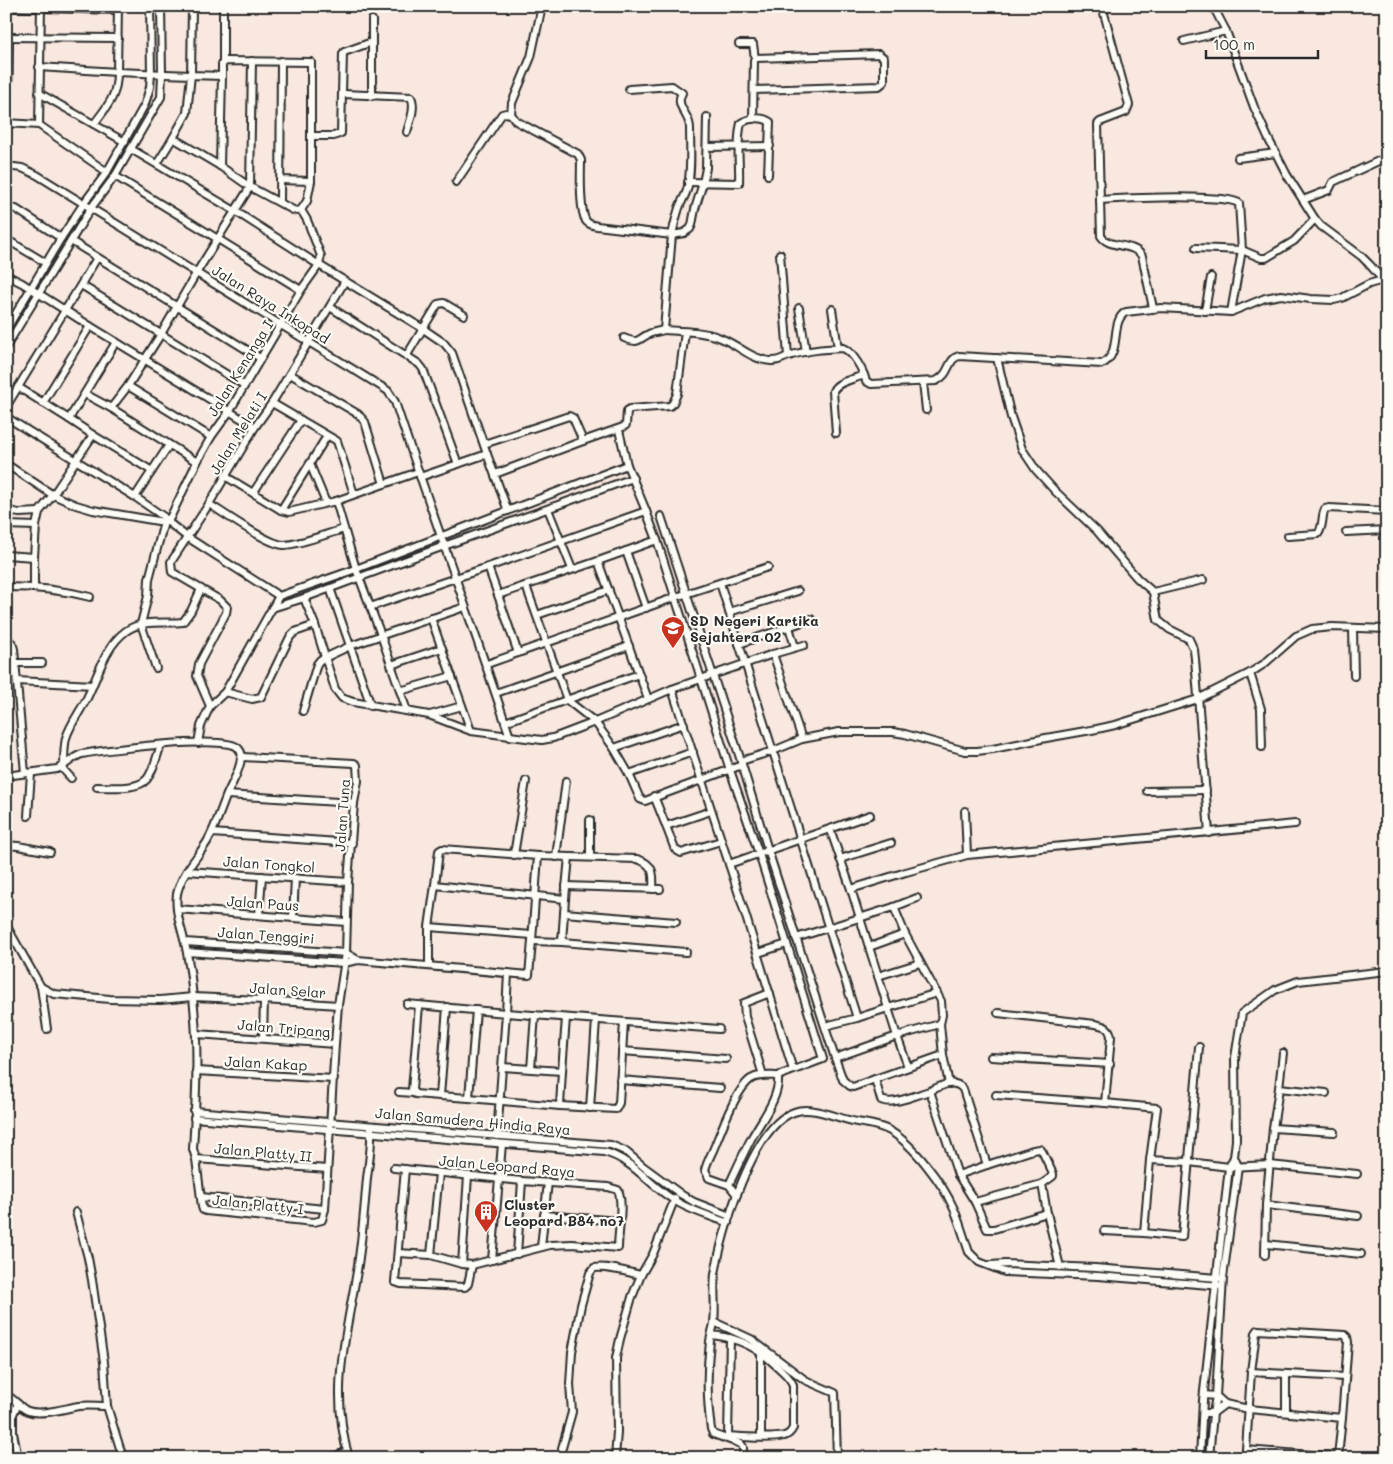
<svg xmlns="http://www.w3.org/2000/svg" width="1393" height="1464" font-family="Mali,sans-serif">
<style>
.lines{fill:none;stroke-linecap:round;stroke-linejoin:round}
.street-casing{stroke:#2b2b2b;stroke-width:10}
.street{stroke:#fdfcf7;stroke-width:6}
.labels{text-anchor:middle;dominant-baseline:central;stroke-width:4.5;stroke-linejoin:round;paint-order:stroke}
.street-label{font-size:14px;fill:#2b2b2b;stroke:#fdfcf7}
.poi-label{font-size:14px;font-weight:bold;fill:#2b2b2b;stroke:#fdfcf7;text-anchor:start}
</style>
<rect width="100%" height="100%" fill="#f9e8e0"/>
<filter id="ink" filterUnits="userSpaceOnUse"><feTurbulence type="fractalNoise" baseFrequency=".02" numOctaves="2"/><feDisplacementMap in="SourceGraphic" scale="10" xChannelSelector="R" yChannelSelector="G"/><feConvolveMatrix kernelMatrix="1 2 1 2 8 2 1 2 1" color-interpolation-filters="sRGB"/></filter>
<g filter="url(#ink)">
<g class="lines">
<g class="street-casing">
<g id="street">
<path d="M 223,6 L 223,62"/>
<path d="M 542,6 L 531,57 L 512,103 L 511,114 L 516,121 L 578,154 L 581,160 C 581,175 579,209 586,221 C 589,225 593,225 597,226 L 672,235 L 664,330 C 681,331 702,331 718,337 C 736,343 751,360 771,361 C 778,362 782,358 789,356 C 806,350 825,349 843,348 C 853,352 863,370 866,381 L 871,384 L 936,381 C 951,374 947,359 959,356 L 1102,364 C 1123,354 1109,321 1126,312 L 1161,308 L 1231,312 L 1265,298 L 1281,295 L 1311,299 L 1334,300 L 1342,298 L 1369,284 L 1383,280 L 1387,278"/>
<path d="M 1102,6 L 1129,105 L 1126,112 L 1100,122 L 1098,124 L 1100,200 C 1135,198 1170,196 1205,198 C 1216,199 1229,198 1239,203 L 1242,250 L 1231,312"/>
<path d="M 1213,6 L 1226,31 L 1254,107 L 1268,138 L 1287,175 L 1315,219 L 1321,226 L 1361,256 L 1370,265 L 1387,285"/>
<path d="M 6,7 L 118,10"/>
<path d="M 742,7 L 742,6"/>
<path d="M 6,37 L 118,38"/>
<path d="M 1184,41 L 1226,31"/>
<path d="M 739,44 L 753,44 L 755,59"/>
<path d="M 39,67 L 117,72 L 118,6"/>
<path d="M 629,89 L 672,86 L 682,93 C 674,106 690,114 690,128 C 690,147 692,173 687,190 C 685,197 681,202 679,208 C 676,217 674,226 672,235 L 684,233 L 690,229 L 692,225 L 695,209 L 703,183 L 706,168 L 707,117"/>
<path d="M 39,93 L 125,142"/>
<path d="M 343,94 L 411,97 C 416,107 410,121 407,132"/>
<path d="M 372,96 L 372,42"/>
<path d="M 753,119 L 754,60 L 756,58 L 879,54 L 884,58 L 884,82 L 879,86 L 754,90"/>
<path d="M 6,123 L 39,125 L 41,6"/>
<path d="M 8,123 L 9,37"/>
<path d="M 94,124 C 108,105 117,97 117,72 L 191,75 L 187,113 L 173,138 L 220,166 L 250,187 L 293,210 L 297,211 L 301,210 L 307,201 L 311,181 L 311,62 L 226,61 L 222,64 L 222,76 L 191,75 L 192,6"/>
<path d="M 39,125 L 107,172"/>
<path d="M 311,136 L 334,136 L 341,133 L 343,54 L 344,52 L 372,42 L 372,20"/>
<path d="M 707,147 L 770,146"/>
<path d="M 1238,158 L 1276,153"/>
<path d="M 157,164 L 173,138"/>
<path d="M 6,166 L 22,168 L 37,175 L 382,387 L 388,391 L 395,402 C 432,514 473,625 510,737"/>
<path d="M 220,166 L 222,76"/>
<path d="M 115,176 L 301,290"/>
<path d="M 280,180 L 311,181"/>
<path d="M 456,182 L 502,114 L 506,113 L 511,114"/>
<path d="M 688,182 L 739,183 C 740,163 736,143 741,123 C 749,118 762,116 770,122 L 768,175"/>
<path d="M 1100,200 L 1101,236 C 1109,249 1133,242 1142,256 L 1153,308"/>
<path d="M 1303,200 L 1329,190 L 1333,182 L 1387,157"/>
<path d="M 280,202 L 281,61"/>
<path d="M 6,206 L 16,209 L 61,238"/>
<path d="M 301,210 L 307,220 L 321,256 L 319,265 L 345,281"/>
<path d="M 6,239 L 46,263"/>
<path d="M 71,241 L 260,358"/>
<path d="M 1196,248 L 1242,250 L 1261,258 L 1266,258 L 1294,241 L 1315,219"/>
<path d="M 780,254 L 788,356"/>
<path d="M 6,275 L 22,283 L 90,326 L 255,427"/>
<path d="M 81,285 L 244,385"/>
<path d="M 330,307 L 419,364 L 423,369 L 458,464"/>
<path d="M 799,308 L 806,352"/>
<path d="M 832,309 L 838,348"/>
<path d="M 1205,311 L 1211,277"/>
<path d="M 6,330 L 61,238 L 84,203 L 107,172 L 145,104 L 150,87 L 151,74 L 150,6"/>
<path d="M 624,338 C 641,345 638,338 651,333 C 655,332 660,331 664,330"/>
<path d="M 116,342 L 69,419 L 93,435 L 152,471 L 135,497"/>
<path d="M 6,347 L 91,208 L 115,176 L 161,97 L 162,74 L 161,6"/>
<path d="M 407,355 L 438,304 L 444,303 L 464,315"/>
<path d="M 997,358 L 1011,417 L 1022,449 L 1036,470 L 1055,491 L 1097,531 L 1137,578 L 1153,592 L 1158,620 L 1169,629 L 1189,639 L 1194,650 L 1195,659 L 1209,833"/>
<path d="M 290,374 L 358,414 L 365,422 L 384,484"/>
<path d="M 923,382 L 926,410"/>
<path d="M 128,386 L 211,437"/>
<path d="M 18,387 L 69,419"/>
<path d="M 85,394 L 111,408 L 197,462"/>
<path d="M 43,403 L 90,326"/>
<path d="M 272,403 L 337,441 L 354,494"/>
<path d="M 6,407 L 97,258"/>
<path d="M 111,408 L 128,386 L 161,334 L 197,272 L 250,187 L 252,61"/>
<path d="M 6,417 L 135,497 L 164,517 L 168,522 L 197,462 L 211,437 L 229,412 L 301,290 L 319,265 L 235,211 L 131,149"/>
<path d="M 619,430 L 627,465 L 646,511"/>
<path d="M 836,433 L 833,391 C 837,381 855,379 864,375"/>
<path d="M 484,444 L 569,416 L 573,418 L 583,441"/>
<path d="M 6,464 L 53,495 L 76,505 L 93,510 L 164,522 L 168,522 L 187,537 L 279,596"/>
<path d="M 310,464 L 326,503"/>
<path d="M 152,471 L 169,445"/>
<path d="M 495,474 L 583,441 L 623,427 L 626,425 L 627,411 L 630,409 L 670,406 L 673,403 L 677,394 L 685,332"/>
<path d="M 225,476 L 281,510 L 289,512 L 336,501 L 418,472"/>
<path d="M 420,477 L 487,454 L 508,511"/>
<path d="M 253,493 L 301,420"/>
<path d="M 336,501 L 356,569 L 381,635 L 407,711"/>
<path d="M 209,504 C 225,514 267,544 284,545 C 298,545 329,533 344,529"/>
<path d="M 548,509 L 572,569"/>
<path d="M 6,510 L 19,513 L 39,512"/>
<path d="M 281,510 L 327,436"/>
<path d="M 661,516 L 741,761 L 768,850 L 835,1058 L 843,1080 L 850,1086 L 853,1087 L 875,1079 L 881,1100 C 893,1106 918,1094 930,1091 L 958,1175 L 975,1202 L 987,1229 L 994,1229 L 1047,1213 L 1060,1267"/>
<path d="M 6,525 L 36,526"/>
<path d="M 1346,532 L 1387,530"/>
<path d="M 1288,536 L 1318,534 C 1324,526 1321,517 1325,509 L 1329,508 L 1387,511"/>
<path d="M 626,551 L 646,608"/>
<path d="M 6,555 L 34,557"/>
<path d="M 598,561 L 657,540"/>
<path d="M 488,567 L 498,595 L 598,561 L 648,699"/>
<path d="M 720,583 L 857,1018"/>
<path d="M 526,586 L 567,700 L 595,722 L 614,748 L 629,774 L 640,799 L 645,801 L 742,765"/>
<path d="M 6,587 C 35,587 62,590 90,597"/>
<path d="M 34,587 L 34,557 L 36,526 L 39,512 L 53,495 L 93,435"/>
<path d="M 330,588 L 371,706"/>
<path d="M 1153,592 L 1203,580"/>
<path d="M 498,595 L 518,653"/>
<path d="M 304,598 L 315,625"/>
<path d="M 370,607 L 488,567 L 646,511 L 657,540 L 730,770 L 759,854 L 823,1059 L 778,1076"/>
<path d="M 272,608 L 304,598 L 444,546 L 633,478"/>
<path d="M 729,612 L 798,591"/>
<path d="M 537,615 L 609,590"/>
<path d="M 431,618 L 471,731"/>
<path d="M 789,627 L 795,647"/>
<path d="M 1353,628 L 1354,676"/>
<path d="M 6,638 L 12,643 L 14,649 L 25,773"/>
<path d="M 739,644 L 811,619"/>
<path d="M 773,654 L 804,645"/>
<path d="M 15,663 L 42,663"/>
<path d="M 487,664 L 676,597 L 768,567"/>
<path d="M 391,665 L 442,648"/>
<path d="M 156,668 L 141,624 L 148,596 L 149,579 L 164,522"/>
<path d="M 1250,673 L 1261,709 L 1262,747"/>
<path d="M 17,681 L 93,685"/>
<path d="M 672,689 L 773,654 L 802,739"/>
<path d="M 400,691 L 452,676"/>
<path d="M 225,692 L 252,699 L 261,697 L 290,637 L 295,632 L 315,625 L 335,689 L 342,698 L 353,702 L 429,715 L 471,731 L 542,740 L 553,738 L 595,722 L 672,689 L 743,907 L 793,1070"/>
<path d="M 496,693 L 629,646"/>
<path d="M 210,706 L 197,676 L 199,664 L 226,613 L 227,607 L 220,600 L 172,572 L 171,562 L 209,504 L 255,427 L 272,403 L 345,281 L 422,328 L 444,343 L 452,353 L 487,454"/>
<path d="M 303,711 L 317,664 L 320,660 L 350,646 L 465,607"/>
<path d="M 430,715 L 462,706"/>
<path d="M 505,722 L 639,674"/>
<path d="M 198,743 L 201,726 L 210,706 L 225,692 L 279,596 L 356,569 L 627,465"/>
<path d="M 614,748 L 684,724"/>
<path d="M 741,761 L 773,751 L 802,739 L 839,732 L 893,732 L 905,734 L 965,751 L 977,751 L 993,749 L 1046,738 L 1097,729 L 1115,725 L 1198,699 L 1250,673 L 1264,664 L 1296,636 L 1312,629 L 1332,627 L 1387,629"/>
<path d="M 64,766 C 64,756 64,747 66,738 C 70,725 79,713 86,700 C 98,677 104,647 126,631 C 143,619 164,624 183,622 L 191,611 L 201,589"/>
<path d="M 61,767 L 71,778"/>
<path d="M 629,774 L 693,752"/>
<path d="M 6,776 L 57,769 C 66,766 72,757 82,754 C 103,750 229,734 238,748 C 241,751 242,755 241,758 C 240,772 231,784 226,797 C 220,812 215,828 207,842 C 197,858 181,874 177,894 C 174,913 184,934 187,953 C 190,968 192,983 193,998 C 199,1048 196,1099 193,1149 L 196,1159 L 202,1207 L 203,1210 L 206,1211 L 314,1222 L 322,1220 L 325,1209 L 335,1044 L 197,1034"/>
<path d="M 97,787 C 111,787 138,790 147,779 C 154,770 157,755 161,745"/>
<path d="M 1147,791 L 1206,790"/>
<path d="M 227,795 L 354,803"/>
<path d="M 654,796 L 666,826 L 711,811"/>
<path d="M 965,811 L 967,855"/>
<path d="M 28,816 L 31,773"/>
<path d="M 666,826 L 674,847 L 676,850 L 681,853 L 721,841"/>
<path d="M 830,829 L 851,889 L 888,1008 L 937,993"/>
<path d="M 212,833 L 352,843"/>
<path d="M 6,845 L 18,846 L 50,852"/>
<path d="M 514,855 L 526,781"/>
<path d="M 538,856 L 637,859 C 654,864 654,874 653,889"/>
<path d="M 556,857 L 566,781"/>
<path d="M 590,857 L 590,820"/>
<path d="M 840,859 L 891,843"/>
<path d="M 729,864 L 870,815"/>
<path d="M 187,871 L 348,882"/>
<path d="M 566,886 L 660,889"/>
<path d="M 851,889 L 906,872 L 967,855 L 1295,824"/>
<path d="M 894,907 L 917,898"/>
<path d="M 177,909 L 346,922"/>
<path d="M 564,913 L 676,922"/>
<path d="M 259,915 L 262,876"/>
<path d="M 293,918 L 295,878"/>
<path d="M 6,925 L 41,987 L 47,1029"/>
<path d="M 429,927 L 532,935"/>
<path d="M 796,938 L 894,907 L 905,934 L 941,1001 L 942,1015 L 940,1024 L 943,1055 L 949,1084"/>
<path d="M 532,941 L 562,942 L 565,899"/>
<path d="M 185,942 L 346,953 L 358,960"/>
<path d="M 562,942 L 686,952"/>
<path d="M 869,947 L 905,934"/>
<path d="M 187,952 L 344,963 L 358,960 L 529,975 C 533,935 535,896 538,856 L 442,849 L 439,851 L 435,885 L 565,899 L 569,857"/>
<path d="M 758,953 L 787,944"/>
<path d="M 429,966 L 429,927 L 435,885"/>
<path d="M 878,976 L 920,963"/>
<path d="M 41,987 L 54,994 L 110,999 L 160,1000 L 193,997 L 264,1000 L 338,1005 L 346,953 L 348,882 L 354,803 L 358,781 L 357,765 L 354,763 L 242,757"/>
<path d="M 407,1004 L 506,1013 L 508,973"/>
<path d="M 419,1005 L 412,1090 L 415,1094 L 440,1096 L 447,1007"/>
<path d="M 998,1013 L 1095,1024 C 1104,1026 1110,1027 1111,1037 L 1105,1103"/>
<path d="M 825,1026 L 857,1018 L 888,1008 L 897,1036 L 835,1058"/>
<path d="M 263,1038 L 264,1000"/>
<path d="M 335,1044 L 338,1005"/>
<path d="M 622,1051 L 726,1059"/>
<path d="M 991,1057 L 1110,1064"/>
<path d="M 503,1067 L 531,1069 L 535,1015"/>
<path d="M 908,1067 L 897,1036 L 940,1024"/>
<path d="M 531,1069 L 562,1071 L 566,1018"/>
<path d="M 196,1071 L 334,1079"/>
<path d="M 763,1075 L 745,1017 L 744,1003 L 770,993"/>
<path d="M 875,1079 L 943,1055"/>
<path d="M 620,1080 L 720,1088"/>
<path d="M 1279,1088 L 1283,1053"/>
<path d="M 930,1091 C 941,1086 954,1078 963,1089 L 987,1165 L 958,1175"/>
<path d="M 399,1092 L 414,1093"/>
<path d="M 996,1095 L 1105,1103 L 1157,1108 L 1150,1160 L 1144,1233"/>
<path d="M 440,1096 L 469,1098 L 476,1010"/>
<path d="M 469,1098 L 560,1106 L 616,1109 L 619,1103 L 624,1022"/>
<path d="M 560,1106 L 562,1071"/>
<path d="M 590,1108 L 596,1020"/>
<path d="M 194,1111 L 611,1145 L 625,1151 L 644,1167 L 682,1195 L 694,1202 L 730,1216"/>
<path d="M 194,1118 L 604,1152 C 632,1159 650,1186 674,1200 C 688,1210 711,1216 728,1223"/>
<path d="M 1273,1128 L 1334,1132"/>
<path d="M 497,1136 L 506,1013 L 719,1029"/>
<path d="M 1234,1157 L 1236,1140 L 1235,1058 L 1242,1013 L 1275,990 L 1298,981 L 1387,971"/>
<path d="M 196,1159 L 327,1169"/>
<path d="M 1150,1160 L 1189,1162 L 1229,1167 L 1270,1165 L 1357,1174"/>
<path d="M 987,1165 L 1033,1150 L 1040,1149 L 1042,1151 L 1053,1174 L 1053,1176 L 1042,1184 L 1047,1213"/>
<path d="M 394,1168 L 522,1181 L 608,1187 L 618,1190 C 624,1202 618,1233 618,1248 L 572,1244 L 550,1245 L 472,1265 L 462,1264 L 431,1255 L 398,1253"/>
<path d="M 405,1169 L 395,1282 L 401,1284 L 465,1287 L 468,1284 L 472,1265"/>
<path d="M 729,1185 L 709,1178 L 705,1170 C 707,1162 711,1155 714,1148 C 721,1131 736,1089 751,1079 C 759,1074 770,1076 778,1076 C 780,1098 761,1120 751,1139 C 743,1154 736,1170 729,1185 L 737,1195"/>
<path d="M 201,1197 L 325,1209"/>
<path d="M 975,1202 L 1042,1184"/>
<path d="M 1266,1205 L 1358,1216"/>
<path d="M 76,1212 L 88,1258 L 92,1280 L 104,1362 L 107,1406 L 123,1458"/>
<path d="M 544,1215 L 619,1221"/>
<path d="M 1104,1231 L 1144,1233 L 1182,1237 L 1199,1047"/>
<path d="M 1266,1244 L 1361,1254"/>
<path d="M 541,1247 L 548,1182"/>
<path d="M 517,1254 L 522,1181"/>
<path d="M 431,1255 L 439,1173"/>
<path d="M 1265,1255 L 1266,1205 L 1273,1128 L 1279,1088 L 1326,1093"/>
<path d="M 492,1260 L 502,1144"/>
<path d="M 462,1264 L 468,1176"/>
<path d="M 991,1265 L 1005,1264 L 1095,1268 L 1218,1278"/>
<path d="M 714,1322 L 751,1339 L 805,1380 L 835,1393 L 837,1458"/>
<path d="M 712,1335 C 740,1338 758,1348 778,1367 C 784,1373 790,1377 793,1385 L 793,1428 C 791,1432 789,1435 784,1436 C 773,1439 740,1437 728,1436 L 730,1338"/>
<path d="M 1251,1372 L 1345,1377"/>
<path d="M 6,1395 C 15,1399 20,1408 28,1411 C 41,1416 66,1408 79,1406 C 88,1405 97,1406 107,1406"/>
<path d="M 1204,1395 L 1216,1396 L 1225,1404 L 1249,1409 L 1342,1418 L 1338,1457 L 1246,1450 L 1246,1458"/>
<path d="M 1286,1412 L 1286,1374"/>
<path d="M 1203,1413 L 1213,1413 L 1225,1404"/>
<path d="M 761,1437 L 761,1353"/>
<path d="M 562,1448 L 572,1412 L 570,1384 L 572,1352 L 581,1305 L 590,1273 L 594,1268 C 609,1266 626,1272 641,1275"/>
<path d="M 1246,1450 L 1251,1372 L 1256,1333 L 1258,1330 L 1345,1335 L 1347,1337 L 1348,1342 L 1342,1418"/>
<path d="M 18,1458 L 13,1433 L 13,1414 L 18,1404"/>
<path d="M 331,1458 L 347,1451"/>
<path d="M 349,1458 C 330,1394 345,1340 356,1277 C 362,1244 364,1211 367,1178 C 369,1162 372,1145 371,1129"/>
<path d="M 615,1458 L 617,1432 L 616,1358 L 620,1339 L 632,1297 L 641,1275 L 653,1254 L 675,1198"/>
<path d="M 743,1458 L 743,1447 L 741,1444 L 713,1434 L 711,1429 C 707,1402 707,1368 710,1341 C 711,1335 713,1329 714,1323 C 716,1307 713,1290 715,1274 C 722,1233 752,1126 794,1112 C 813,1105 838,1119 857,1122 C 868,1124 880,1125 890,1131 C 914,1145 943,1184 954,1209 C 960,1223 964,1238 969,1252 L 979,1262 L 1005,1272 L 1098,1276 L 1222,1286"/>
<path d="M 1200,1458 L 1203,1400 L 1229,1167 L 1234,1157 L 1238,1166 L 1223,1278 L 1216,1396 L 1213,1413 L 1209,1458"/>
</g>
</g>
<use href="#street" class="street"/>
</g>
</g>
<defs>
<g id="school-pin" transform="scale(1.25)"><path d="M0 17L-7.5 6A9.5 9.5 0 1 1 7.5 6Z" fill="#c8321e" stroke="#fdfcf7"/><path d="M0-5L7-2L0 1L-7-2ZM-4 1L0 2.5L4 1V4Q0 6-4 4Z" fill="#fff"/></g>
<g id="building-pin" transform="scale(1.25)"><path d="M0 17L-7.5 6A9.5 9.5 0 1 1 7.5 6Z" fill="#c8321e" stroke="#fdfcf7"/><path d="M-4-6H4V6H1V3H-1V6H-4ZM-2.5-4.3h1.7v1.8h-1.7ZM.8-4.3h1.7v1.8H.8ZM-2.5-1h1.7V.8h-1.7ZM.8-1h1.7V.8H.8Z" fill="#fff"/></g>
</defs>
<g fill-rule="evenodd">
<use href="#school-pin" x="673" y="628"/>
<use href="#building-pin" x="486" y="1212"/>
</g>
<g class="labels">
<g class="street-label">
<text transform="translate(271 304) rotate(32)">Jalan Raya Inkopad</text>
<text transform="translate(240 368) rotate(-58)">Jalan Kenanga I</text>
<text transform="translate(238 433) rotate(-58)">Jalan Melati I</text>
<text transform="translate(342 815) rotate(-86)">Jalan Tuna</text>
<text transform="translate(269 864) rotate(4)">Jalan Tongkol</text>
<text transform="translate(263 903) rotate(4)">Jalan Paus</text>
<text transform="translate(266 935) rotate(4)">Jalan Tenggiri</text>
<text transform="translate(288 990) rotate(4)">Jalan Selar</text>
<text transform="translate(284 1028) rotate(5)">Jalan Tripang</text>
<text transform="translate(266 1063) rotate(3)">Jalan Kakap</text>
<text transform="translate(473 1121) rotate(5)">Jalan Samudera Hindia Raya</text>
<text transform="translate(263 1152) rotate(5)">Jalan Platty II</text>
<text transform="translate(507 1166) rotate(5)">Jalan Leopard Raya</text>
<text transform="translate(258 1204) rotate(6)">Jalan Platty I</text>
</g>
<g class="poi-label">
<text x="690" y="620">SD Negeri Kartika<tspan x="690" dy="16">Sejahtera 02</tspan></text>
<text x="504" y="1204">Cluster<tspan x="504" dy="16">Leopard B84 no7</tspan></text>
</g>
</g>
<rect width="1393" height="1464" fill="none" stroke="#fdfcf7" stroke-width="25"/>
<rect x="12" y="12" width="1368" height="1439" fill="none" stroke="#2b2b2b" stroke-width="2" filter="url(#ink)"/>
<path d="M1206 50v8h112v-8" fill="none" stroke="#2b2b2b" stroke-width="2.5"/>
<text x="1213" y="50" font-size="15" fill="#2b2b2b" stroke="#fdfcf7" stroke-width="4" paint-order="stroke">100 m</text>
</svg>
